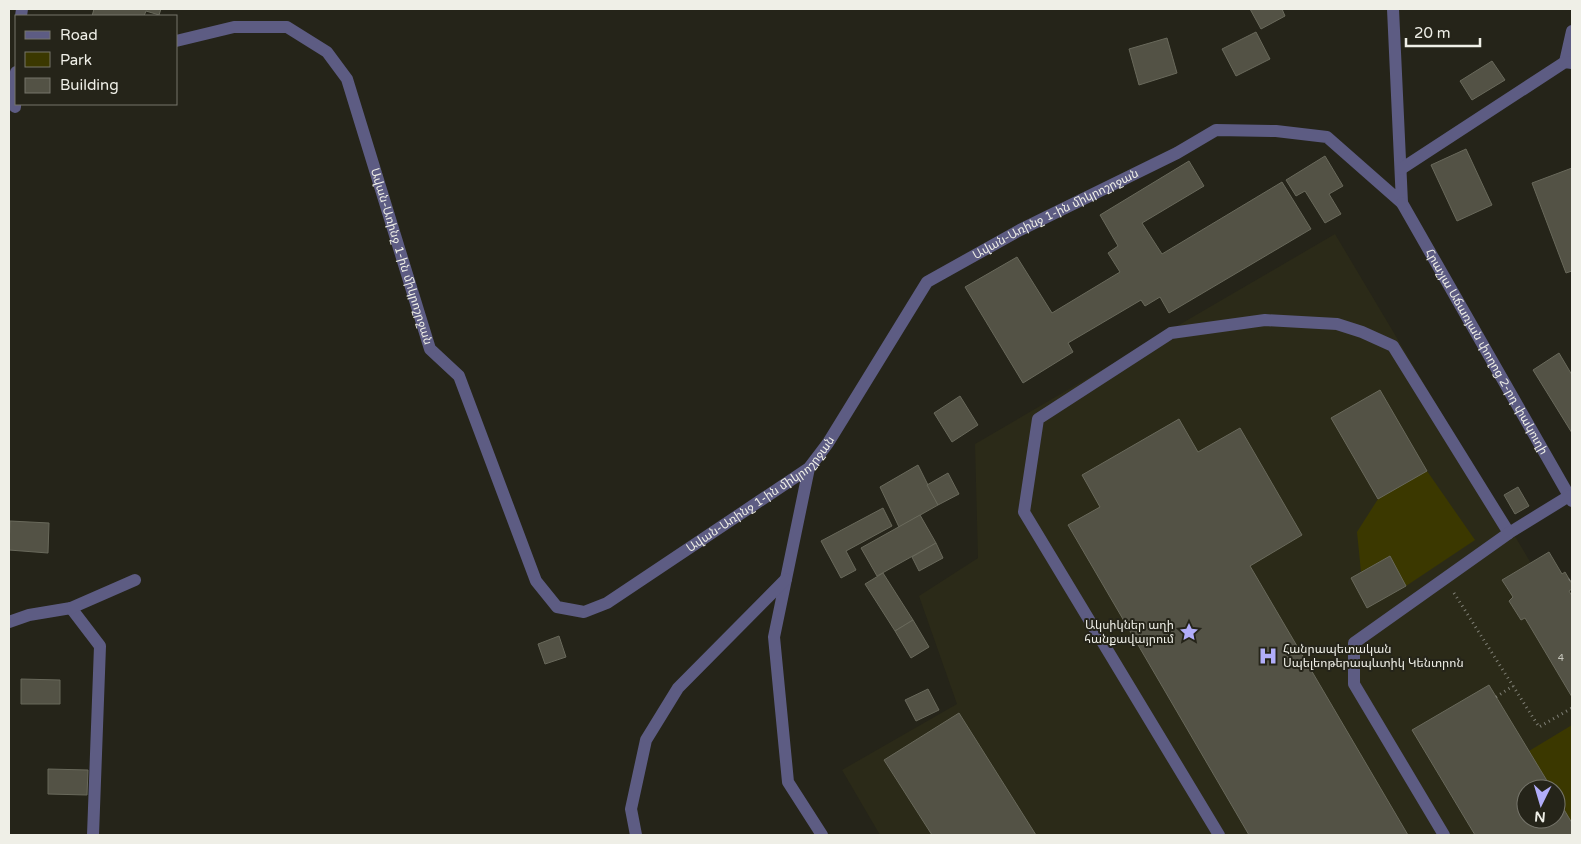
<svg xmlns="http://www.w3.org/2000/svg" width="1581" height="844" font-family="'Varela Round','Noto Sans Armenian',sans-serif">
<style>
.built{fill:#2b2a18;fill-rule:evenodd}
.green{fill:#3b3800}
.building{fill:#535245;stroke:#69695b}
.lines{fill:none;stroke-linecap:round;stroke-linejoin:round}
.path{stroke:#818177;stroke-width:3;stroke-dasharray:1 4;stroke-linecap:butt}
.minor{stroke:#5d5c83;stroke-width:12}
.labels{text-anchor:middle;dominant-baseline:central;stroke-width:4;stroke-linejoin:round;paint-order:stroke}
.number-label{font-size:10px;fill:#c8c8be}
.street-label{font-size:12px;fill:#efefe7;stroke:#252419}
.poi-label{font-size:12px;fill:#efefe7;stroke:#252419;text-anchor:end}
</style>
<rect width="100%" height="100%" fill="#252419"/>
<path class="built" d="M 1335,234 L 1572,632 L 1572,835 L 880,835 L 842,770 L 957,704 L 919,596 L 978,558 L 975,444 ZM 1526,789 L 1556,789 L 1556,819 L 1526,819 Z"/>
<g class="green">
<path d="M 1427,471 L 1475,540 L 1406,586 L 1390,556 L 1361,572 L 1357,532 L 1378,499 Z"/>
<path d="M 1572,725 L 1572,823 L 1556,796 L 1556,789 L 1552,789 L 1529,751 Z"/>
</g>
<g class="building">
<path d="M 94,9 L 161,9 L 159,15 L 146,11 L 144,16 L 92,16 Z"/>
<path d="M 1250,9 L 1282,9 L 1285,16 L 1261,29 Z"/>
<path d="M 1256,32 L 1270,59 L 1236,76 L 1222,49 Z"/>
<path d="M 1167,38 L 1177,73 L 1139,85 L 1129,49 Z"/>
<path d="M 1492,61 L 1505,80 L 1472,100 L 1460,81 Z"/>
<path d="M 1466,149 L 1492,205 L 1457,221 L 1431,165 Z"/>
<path d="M 1325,156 L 1343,186 L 1329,194 L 1341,214 L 1325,223 L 1305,191 L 1296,196 L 1286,180 Z"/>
<path d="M 1189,161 L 1204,186 L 1142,223 L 1162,254 L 1282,182 L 1311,229 L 1169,313 L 1160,297 L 1145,306 L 1141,300 L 1068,343 L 1073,352 L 1023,383 L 965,287 L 1017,257 L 1052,313 L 1120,272 L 1108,253 L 1118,246 L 1100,215 Z"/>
<path d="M 1572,168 L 1572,271 L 1566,273 L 1532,183 Z"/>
<path d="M 1559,353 L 1572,375 L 1572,433 L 1533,370 Z"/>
<path d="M 1380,390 L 1427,471 L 1378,499 L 1331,418 Z"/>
<path d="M 960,396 L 978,425 L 952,442 L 934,413 Z"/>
<path d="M 1179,419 L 1198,452 L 1240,428 L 1302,535 L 1250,566 L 1408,835 L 1249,835 L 1068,525 L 1100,507 L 1082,475 Z"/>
<path d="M 918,465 L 938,505 L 899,527 L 880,487 Z"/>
<path d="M 948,473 L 959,494 L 938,505 L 927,485 Z"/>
<path d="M 1518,487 L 1529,506 L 1515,514 L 1504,495 Z"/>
<path d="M 883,508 L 892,526 L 846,551 L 856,570 L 841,578 L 821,541 Z"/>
<path d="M 920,515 L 936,543 L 877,576 L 861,548 Z"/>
<path d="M 10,521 L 49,523 L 48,553 L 9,550 Z"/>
<path d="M 936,543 L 943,558 L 919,571 L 912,557 Z"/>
<path d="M 1549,552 L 1562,574 L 1565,572 L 1572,584 L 1572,589 L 1569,591 L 1572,596 L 1572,697 L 1525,618 L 1521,620 L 1509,601 L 1513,597 L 1502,580 Z"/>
<path d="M 1390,556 L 1406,586 L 1367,608 L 1351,578 Z"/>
<path d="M 883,573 L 913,620 L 895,631 L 865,584 Z"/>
<path d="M 913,620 L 929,647 L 911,658 L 895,631 Z"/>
<path d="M 559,636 L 566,657 L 545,664 L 538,644 Z"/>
<path d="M 21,679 L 60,680 L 60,704 L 21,704 Z"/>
<path d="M 1489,685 L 1552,789 L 1526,789 L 1526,819 L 1556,819 L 1556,796 L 1572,823 L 1572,835 L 1475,835 L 1412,730 Z"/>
<path d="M 928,689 L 939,710 L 916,721 L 905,700 Z"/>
<path d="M 959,713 L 1036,835 L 932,835 L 884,760 Z"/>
<path d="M 48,769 L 88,770 L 87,795 L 48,794 Z"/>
</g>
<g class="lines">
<g class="path">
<path d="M 1569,580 L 1572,578"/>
<path d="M 1454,593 L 1539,727 L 1572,708"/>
<path d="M 1496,697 L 1513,686"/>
</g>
<g class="minor">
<path d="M 21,16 L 22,9"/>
<path id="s1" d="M 176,41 L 234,27 L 287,27 L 327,52 L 347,79 L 430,349 L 459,376 L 536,581 L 557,607 L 584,612 L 607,603 L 809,468 L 828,443 L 927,282 L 1020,230 L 1177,153 L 1216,130 L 1276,131 L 1327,137 L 1402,203 L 1393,9"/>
<path d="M 1565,62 L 1572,31"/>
<path d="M 15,107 L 16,72"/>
<path d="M 1401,169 L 1565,62 L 1572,63"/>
<path id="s2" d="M 1402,203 L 1572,501"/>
<path d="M 809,468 L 774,637 L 788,782 L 822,835"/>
<path d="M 71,608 L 100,646 L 93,835"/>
<path d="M 9,622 L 29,615 L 71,608 L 135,580"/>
<path d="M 636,835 L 631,809 L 646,740 L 678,688 L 786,579"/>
<path d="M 1219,835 L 1024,512 L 1038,419 L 1171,333 L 1265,320 L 1337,324 L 1362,332 L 1393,346 L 1509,533"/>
<path d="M 1444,835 L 1354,684 L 1354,643 L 1509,533 L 1569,496"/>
</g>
</g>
<defs>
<g id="sight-bare" transform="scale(1.5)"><path d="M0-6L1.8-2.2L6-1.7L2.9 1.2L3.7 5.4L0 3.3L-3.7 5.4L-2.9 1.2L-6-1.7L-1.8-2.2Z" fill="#b1adfa" stroke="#252419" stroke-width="2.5" paint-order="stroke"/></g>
<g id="hospital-bare" transform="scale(1.5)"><path d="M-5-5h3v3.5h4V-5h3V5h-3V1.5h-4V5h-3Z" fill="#b1adfa" stroke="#252419" stroke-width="2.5" paint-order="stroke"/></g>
</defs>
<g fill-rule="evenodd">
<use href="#sight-bare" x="1189" y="632"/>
<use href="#hospital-bare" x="1268" y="656"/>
</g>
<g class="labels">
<g class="number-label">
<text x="1561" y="658">4</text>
</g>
<g class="street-label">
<text stroke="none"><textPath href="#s1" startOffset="1429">Ավան-Առինջ 1-ին միկրոշրջան</textPath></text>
<text stroke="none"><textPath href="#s1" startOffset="379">Ավան-Առինջ 1-ին միկրոշրջան</textPath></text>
<text stroke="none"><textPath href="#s2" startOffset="171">Հրաչյա Աճառյան փողոց 2-րդ փակուղի</textPath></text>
<text stroke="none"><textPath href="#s1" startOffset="1009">Ավան-Առինջ 1-ին միկրոշրջան</textPath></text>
</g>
<g class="poi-label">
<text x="1174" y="625">Ակսիկներ աղի<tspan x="1174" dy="14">հանքավայրում</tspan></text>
<text x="1283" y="649" text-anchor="start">Հանրապետական<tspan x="1283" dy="14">Սպելեոթերապևտիկ Կենտրոն</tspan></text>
</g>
</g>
<rect width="1581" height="844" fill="none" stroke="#efefe7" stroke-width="20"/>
<rect x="15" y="15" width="162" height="90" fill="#252419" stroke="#76756b"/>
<rect x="25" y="31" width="25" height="8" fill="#5d5c83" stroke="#76756b"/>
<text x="60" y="40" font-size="15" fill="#efefe7">Road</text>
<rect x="25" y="52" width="25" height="15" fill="#3b3800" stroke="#76756b"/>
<text x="60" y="65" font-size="15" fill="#efefe7">Park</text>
<rect x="25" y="78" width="25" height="15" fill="#535245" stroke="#76756b"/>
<text x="60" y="90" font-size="15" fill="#efefe7">Building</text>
<g transform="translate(1541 804) rotate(185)"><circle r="24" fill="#252419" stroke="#76756b"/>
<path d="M0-4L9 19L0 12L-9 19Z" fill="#b1adfa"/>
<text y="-8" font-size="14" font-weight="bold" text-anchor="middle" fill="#efefe7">N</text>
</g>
<path d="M1406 38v8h74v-8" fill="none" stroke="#efefe7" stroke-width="2.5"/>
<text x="1414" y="38" font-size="15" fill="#efefe7" stroke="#252419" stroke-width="4" paint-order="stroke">20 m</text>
</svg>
